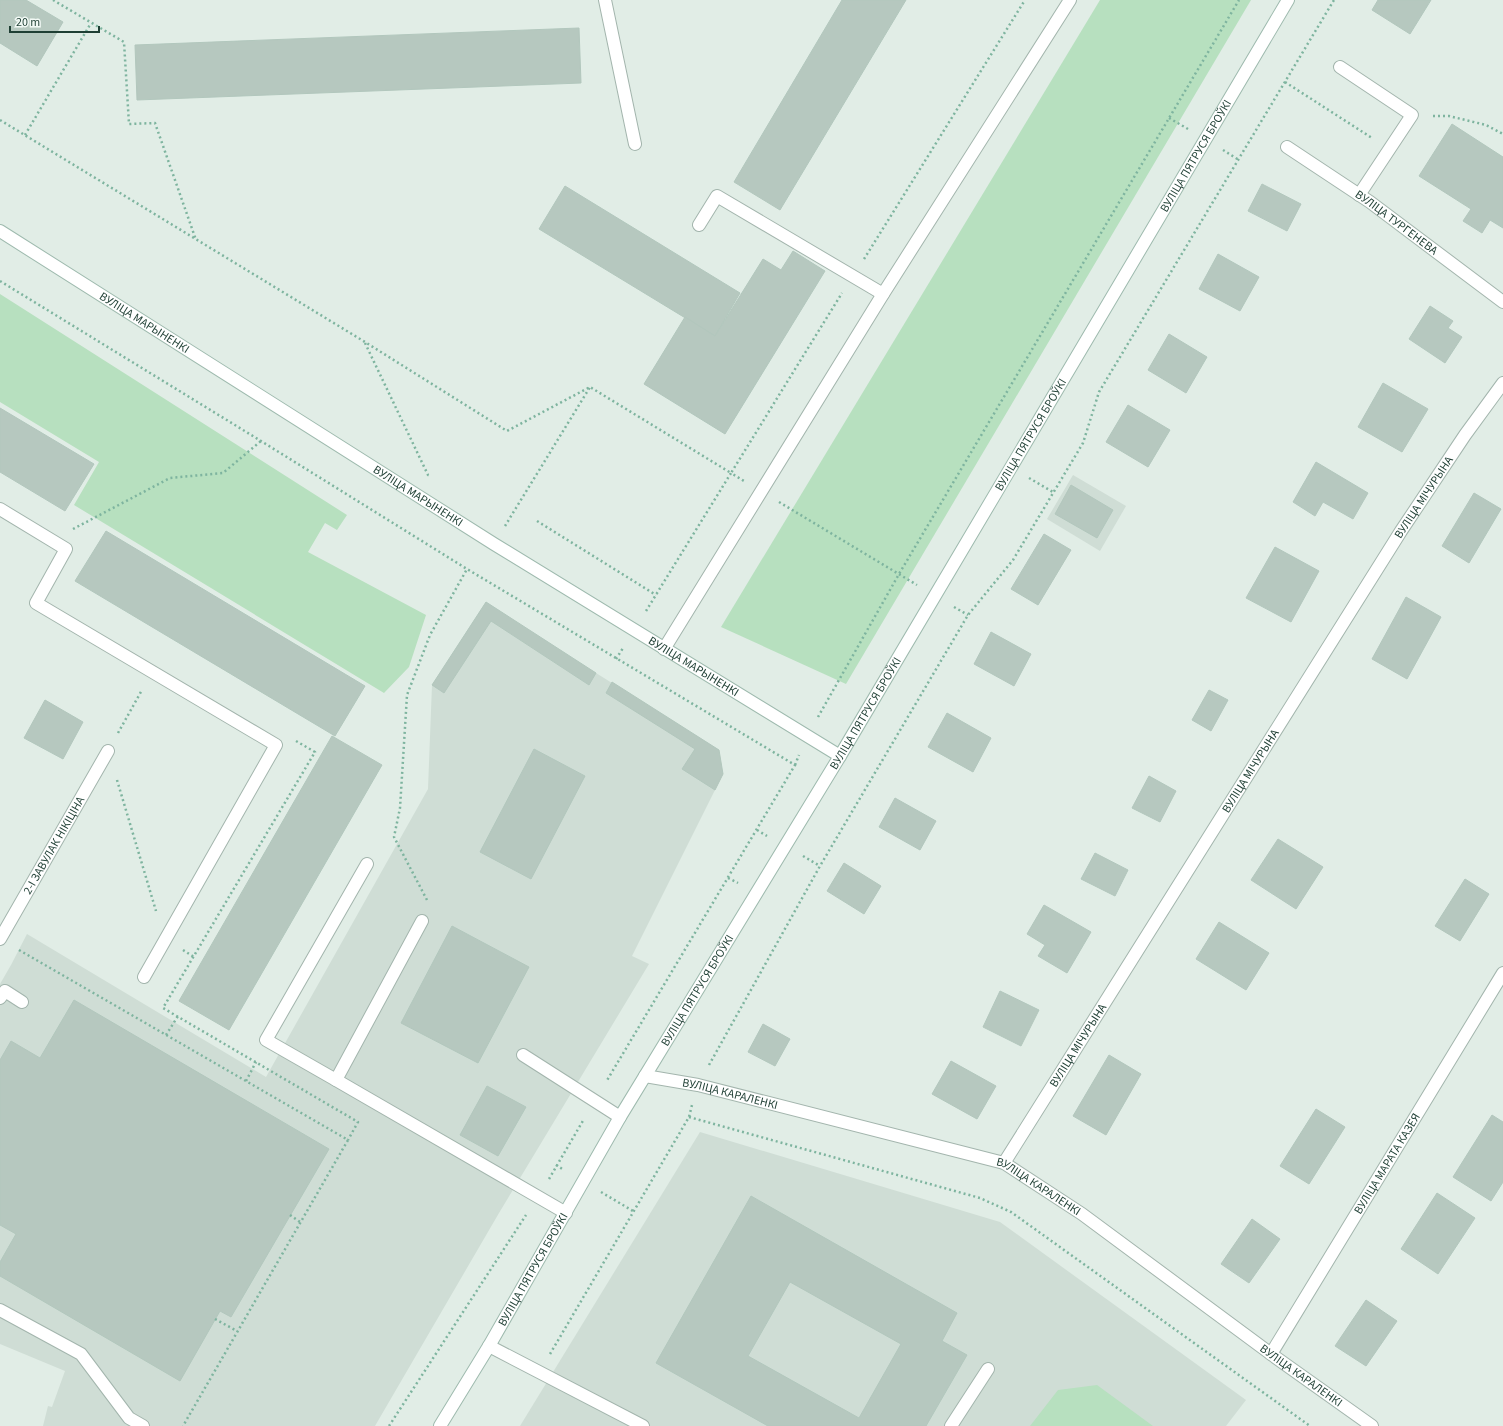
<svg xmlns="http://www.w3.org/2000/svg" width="1503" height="1426" font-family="'Source Sans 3',sans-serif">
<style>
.built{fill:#cfddd5}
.green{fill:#b7e0bf}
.building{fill:#b6c8bf;stroke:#b2c7bd;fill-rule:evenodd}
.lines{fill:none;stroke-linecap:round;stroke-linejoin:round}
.lane-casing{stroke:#a3b5ad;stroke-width:14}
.street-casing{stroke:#a3b5ad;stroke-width:14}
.secondary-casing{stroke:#9ebaae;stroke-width:14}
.path{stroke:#7eb49f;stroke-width:2.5;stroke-dasharray:2 3;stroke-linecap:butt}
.lane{stroke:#fff;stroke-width:12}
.street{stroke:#fff;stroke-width:12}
.secondary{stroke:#fff;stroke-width:12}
.labels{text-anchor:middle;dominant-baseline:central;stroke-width:3;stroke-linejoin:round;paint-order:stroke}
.street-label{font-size:12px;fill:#1f3f34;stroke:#f2f9f5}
</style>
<rect width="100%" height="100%" fill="#e1ede6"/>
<g class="built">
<path d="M 1073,475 L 1126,506 L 1100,551 L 1047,519 Z"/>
<path d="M 486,602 L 596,673 L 719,750 L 723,774 L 632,956 L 649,964 L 499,1213 L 375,1426 L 43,1426 L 48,1406 L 52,1407 L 65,1371 L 0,1344 L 0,984 L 11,965 L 27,934 L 266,1077 L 428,789 L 432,685 Z"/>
<path d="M 700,1132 L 1000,1222 L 1246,1400 L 1226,1426 L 520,1426 Z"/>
</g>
<g class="green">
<path d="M 1100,0 L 1251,0 L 846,684 L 721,627 Z"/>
<path d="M 0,294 L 347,515 L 337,530 L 325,523 L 308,552 L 426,615 L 409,667 L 384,693 L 74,505 L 99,462 L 0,402 Z"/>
<path d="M 1097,1385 L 1153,1426 L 1030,1426 L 1058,1390 Z"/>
</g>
<g class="building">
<path d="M 0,0 L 26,0 L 63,22 L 37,66 L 0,43 Z"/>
<path d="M 842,0 L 906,0 L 780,210 L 734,182 Z"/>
<path d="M 1378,0 L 1431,0 L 1410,34 L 1372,10 Z"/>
<path d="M 579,28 L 581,83 L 137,100 L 135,45 Z"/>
<path d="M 1452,124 L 1503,157 L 1503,228 L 1490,220 L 1482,233 L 1463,221 L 1471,209 L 1419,176 Z"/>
<path d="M 1262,184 L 1301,204 L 1287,231 L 1248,211 Z"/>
<path d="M 565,186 L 740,293 L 715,336 L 539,229 Z"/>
<path d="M 793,251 L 825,271 L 725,434 L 644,384 L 685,317 L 715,336 L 763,259 L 781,270 Z"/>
<path d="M 1218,254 L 1259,277 L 1240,311 L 1199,289 Z"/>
<path d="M 1430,306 L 1453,321 L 1448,328 L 1462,337 L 1445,363 L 1409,339 Z"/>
<path d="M 1169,334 L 1207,357 L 1186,393 L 1148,370 Z"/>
<path d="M 1383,383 L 1428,409 L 1402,452 L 1358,427 Z"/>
<path d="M 1128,405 L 1170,430 L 1148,467 L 1106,442 Z"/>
<path d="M 0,408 L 94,464 L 65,511 L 0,472 Z"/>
<path d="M 1316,462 L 1368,493 L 1353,519 L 1323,502 L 1315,516 L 1293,502 Z"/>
<path d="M 1071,485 L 1113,510 L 1097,538 L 1055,514 Z"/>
<path d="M 1474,493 L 1501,509 L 1469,563 L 1442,546 Z"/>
<path d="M 106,531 L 365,686 L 335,736 L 75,581 Z"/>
<path d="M 1044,534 L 1071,550 L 1038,605 L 1011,589 Z"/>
<path d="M 1275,547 L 1319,571 L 1291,622 L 1246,598 Z"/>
<path d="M 1406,597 L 1441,617 L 1407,679 L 1372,659 Z"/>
<path d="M 486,602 L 596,673 L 589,685 L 491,621 L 444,693 L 432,685 Z"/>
<path d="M 991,632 L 1031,654 L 1014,686 L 974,664 Z"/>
<path d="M 612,682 L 719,750 L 723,774 L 715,790 L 682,769 L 695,749 L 606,693 Z"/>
<path d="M 1209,690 L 1228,700 L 1211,731 L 1192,720 Z"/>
<path d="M 45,700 L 83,722 L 63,759 L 24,738 Z"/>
<path d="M 947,713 L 991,738 L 973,772 L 928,747 Z"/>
<path d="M 332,736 L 382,765 L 229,1030 L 179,1001 Z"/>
<path d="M 534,749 L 585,776 L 531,879 L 480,852 Z"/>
<path d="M 1149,776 L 1176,791 L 1160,822 L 1132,808 Z"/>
<path d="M 895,798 L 936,821 L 920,850 L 879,827 Z"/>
<path d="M 1278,839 L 1323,867 L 1296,909 L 1251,880 Z"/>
<path d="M 1095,853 L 1128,870 L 1115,896 L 1081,879 Z"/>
<path d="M 844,863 L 881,886 L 864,914 L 827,891 Z"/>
<path d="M 1465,879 L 1489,894 L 1460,941 L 1435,926 Z"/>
<path d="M 1044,905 L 1091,932 L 1067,973 L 1038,956 L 1045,945 L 1027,934 Z"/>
<path d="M 1219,922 L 1269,953 L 1246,990 L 1196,959 Z"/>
<path d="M 452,926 L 529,967 L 478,1063 L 401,1023 Z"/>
<path d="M 1000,991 L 1039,1010 L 1021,1046 L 983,1027 Z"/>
<path d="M 74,1000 L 329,1149 L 231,1317 L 220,1311 L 180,1381 L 0,1276 L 0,1262 L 16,1234 L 0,1225 L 0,1060 L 11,1041 L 40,1058 Z"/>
<path d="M 763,1024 L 790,1039 L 775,1066 L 748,1052 Z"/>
<path d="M 1109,1055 L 1141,1074 L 1106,1135 L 1073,1116 Z"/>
<path d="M 951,1061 L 996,1086 L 977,1119 L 932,1094 Z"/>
<path d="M 487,1086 L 526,1107 L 498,1156 L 460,1135 Z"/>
<path d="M 1316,1109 L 1345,1127 L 1309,1184 L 1280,1166 Z"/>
<path d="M 1492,1115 L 1503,1122 L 1503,1182 L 1491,1201 L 1453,1177 Z"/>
<path d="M 1437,1193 L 1475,1218 L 1438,1274 L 1401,1249 Z"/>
<path d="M 751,1196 L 957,1313 L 942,1341 L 967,1355 L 926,1426 L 768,1426 L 656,1363 ZM 790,1282 L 901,1344 L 859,1418 L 748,1356 Z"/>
<path d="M 1252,1219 L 1280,1239 L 1249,1283 L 1221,1264 Z"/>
<path d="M 1366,1300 L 1397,1321 L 1366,1366 L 1335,1346 Z"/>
</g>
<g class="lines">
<g class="lane-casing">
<g id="lane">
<path d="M 605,0 L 635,144"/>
<path d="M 1340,67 L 1412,115 L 1359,195"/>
<path d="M 699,225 L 717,196 L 883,294"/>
<path d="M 0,509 L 66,549 L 36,603 L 276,745 L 144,977"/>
<path d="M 422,921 L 336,1080 L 566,1213"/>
<path d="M 0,998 L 5,991 L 22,1002"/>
<path d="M 523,1055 L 620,1117"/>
<path d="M 336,1080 L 266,1040 L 367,864"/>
<path d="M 0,1310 L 81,1354 L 129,1418 L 143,1426"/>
<path d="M 489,1346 L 643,1426"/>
<path d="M 951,1426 L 988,1369"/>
</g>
</g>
<g class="street-casing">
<g id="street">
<path id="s1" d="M 1287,147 L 1370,202 L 1503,302"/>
<path d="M 664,649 L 883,294 L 1070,0"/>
<path id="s2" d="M 0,939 L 108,751"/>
<path id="s3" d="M 645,1076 L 698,1085 L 1004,1163 L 1082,1214 L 1271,1354 L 1372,1426"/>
<path id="s4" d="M 1004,1163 L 1401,531 L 1465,435 L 1503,383"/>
<path id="s5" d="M 1271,1354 L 1503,973"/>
</g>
</g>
<g class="secondary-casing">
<g id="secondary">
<path id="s6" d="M 0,231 L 494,544 L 840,756"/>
<path id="s7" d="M 440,1426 L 489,1346 L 620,1117 L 840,756 L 1288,0"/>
</g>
</g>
<g class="path">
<path d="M 53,0 L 124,42 L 129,124 L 155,123 L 196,240"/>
<path d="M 1285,82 L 1372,138"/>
<path d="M 1433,116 L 1449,116 L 1486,125 L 1503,134"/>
<path d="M 1169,118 L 1188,129"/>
<path d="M 0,120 L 365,342 L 507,431 L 590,387 L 731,473 L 842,293"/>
<path d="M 25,135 L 91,23"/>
<path d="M 1223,150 L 1239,160"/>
<path d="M 864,259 L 1025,0"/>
<path d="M 0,281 L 261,441 L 467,569 L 795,765 L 606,1082"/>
<path d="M 365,343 L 428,475 L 430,476"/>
<path d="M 1029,478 L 1053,492"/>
<path d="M 779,502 L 917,585"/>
<path d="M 537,521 L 656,595"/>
<path d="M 505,526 L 590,387"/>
<path d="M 73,529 L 170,478 L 223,473 L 261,441"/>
<path d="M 954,607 L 968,615"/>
<path d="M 646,611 L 731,473 L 744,481"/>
<path d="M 616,659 L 623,648"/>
<path d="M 818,717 L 899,574 L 1239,0"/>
<path d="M 118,733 L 142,690"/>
<path d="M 296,741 L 315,752 L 163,1008 L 358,1122 L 348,1140"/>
<path d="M 795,765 L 799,755"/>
<path d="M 117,780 L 156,911"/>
<path d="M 757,830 L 767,836"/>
<path d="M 803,856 L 820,866"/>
<path d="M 728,878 L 738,883"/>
<path d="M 427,900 L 394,837 L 400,808 L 407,695 L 430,635 L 467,569"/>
<path d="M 19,950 L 348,1140 L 183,1426"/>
<path d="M 183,950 L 194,957"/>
<path d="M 166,1035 L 178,1016"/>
<path d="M 709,1065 L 820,866 L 968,615 L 1013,560 L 1083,443 L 1099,392 L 1334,0"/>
<path d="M 246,1081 L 256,1062"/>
<path d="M 689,1117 L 980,1198 L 1011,1212 L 1310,1426"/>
<path d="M 556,1165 L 564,1170"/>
<path d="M 549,1179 L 584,1119"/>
<path d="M 601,1192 L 633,1211"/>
<path d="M 290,1215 L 300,1222"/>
<path d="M 215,1319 L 237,1331"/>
<path d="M 550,1354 L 689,1117 L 692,1105"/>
<path d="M 389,1426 L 526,1215"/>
</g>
<use href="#lane" class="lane"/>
<use href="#street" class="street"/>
<use href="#secondary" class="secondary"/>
</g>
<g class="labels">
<g class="street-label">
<text stroke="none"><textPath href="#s7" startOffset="1478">ВУЛІЦА ПЯТРУСЯ БРОЎКІ</textPath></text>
<text stroke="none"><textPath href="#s1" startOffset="133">ВУЛІЦА ТУРГЕНЕВА</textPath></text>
<text stroke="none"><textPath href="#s6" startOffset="171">ВУЛІЦА МАРЫНЕНКІ</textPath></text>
<text stroke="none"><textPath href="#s7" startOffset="1154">ВУЛІЦА ПЯТРУСЯ БРОЎКІ</textPath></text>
<text stroke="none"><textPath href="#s6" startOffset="495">ВУЛІЦА МАРЫНЕНКІ</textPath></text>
<text stroke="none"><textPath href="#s4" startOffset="787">ВУЛІЦА МІЧУРЫНА</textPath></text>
<text stroke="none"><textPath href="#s6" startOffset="819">ВУЛІЦА МАРЫНЕНКІ</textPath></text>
<text stroke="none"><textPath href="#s7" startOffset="830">ВУЛІЦА ПЯТРУСЯ БРОЎКІ</textPath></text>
<text stroke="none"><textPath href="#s4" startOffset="463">ВУЛІЦА МІЧУРЫНА</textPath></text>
<text stroke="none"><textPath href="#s2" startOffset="108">2-І ЗАВУЛАК НІКІЦІНА</textPath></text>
<text stroke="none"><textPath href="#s7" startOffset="506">ВУЛІЦА ПЯТРУСЯ БРОЎКІ</textPath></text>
<text stroke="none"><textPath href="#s4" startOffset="139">ВУЛІЦА МІЧУРЫНА</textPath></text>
<text stroke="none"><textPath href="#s3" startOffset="87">ВУЛІЦА КАРАЛЕНКІ</textPath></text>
<text stroke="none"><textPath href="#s5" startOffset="223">ВУЛІЦА МАРАТА КАЗЕЯ</textPath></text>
<text stroke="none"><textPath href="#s3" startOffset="411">ВУЛІЦА КАРАЛЕНКІ</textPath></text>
<text stroke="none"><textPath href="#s7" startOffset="182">ВУЛІЦА ПЯТРУСЯ БРОЎКІ</textPath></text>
<text stroke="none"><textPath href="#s3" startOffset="735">ВУЛІЦА КАРАЛЕНКІ</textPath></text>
</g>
</g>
<path d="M10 26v6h89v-6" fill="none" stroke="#1f3f34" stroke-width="2"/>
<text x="16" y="26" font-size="12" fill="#1f3f34" stroke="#f2f9f5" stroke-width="3" paint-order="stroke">20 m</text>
</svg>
